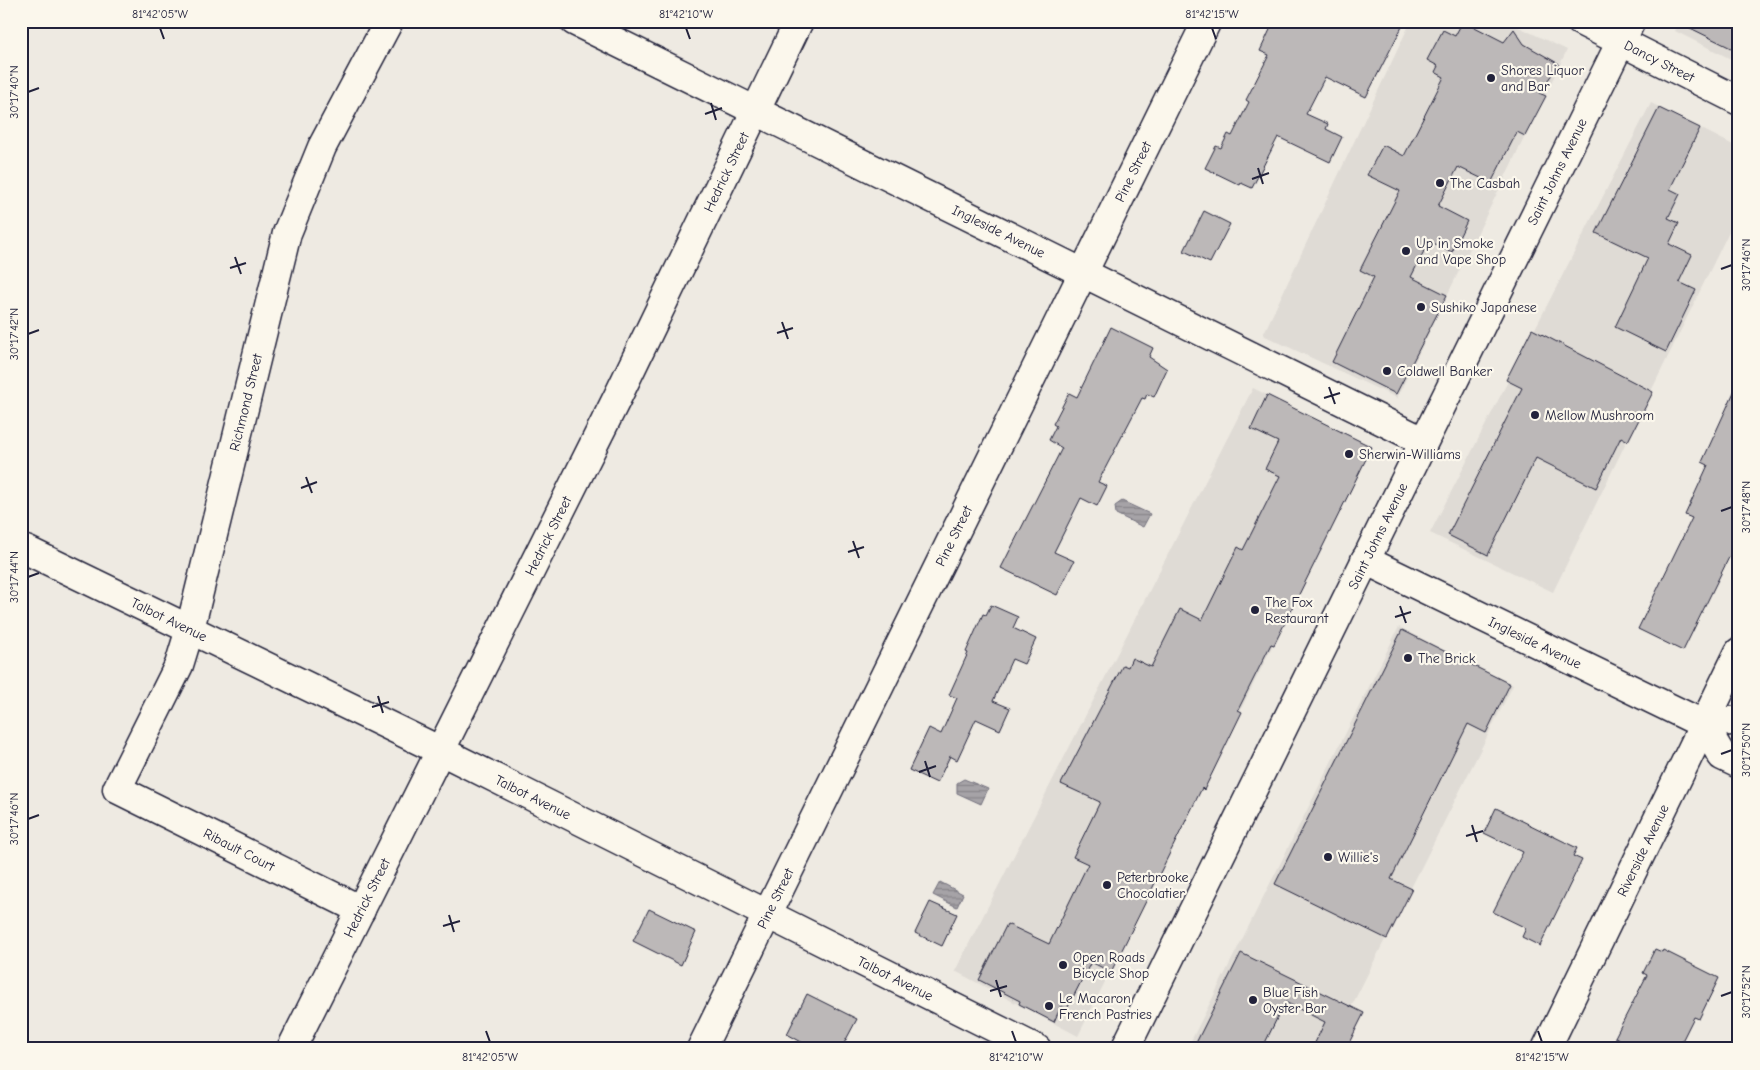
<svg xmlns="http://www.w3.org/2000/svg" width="1760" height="1070" font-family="'Comic Neue',sans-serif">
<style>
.built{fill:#dfdbd5}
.water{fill:url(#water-rules);stroke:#716f7c}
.building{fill:#bcb8b8;stroke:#22223b}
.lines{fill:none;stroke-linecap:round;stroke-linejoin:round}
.minor-casing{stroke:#22223b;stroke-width:31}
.major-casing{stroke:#22223b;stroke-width:31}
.minor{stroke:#fbf7ec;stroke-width:28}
.major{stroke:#fbf7ec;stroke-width:28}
.ticks{fill:none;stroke:#22223b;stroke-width:2}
.poi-dot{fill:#22223b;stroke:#fbf7ec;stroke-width:2}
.labels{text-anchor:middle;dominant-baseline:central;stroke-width:4.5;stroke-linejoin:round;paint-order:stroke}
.street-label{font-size:14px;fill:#22223b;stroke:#fbf7ec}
.poi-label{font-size:14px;fill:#22223b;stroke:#fbf7ec;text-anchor:start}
.neatline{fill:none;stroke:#22223b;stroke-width:2}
.ticks-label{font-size:12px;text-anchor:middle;fill:#22223b}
</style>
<defs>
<pattern id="water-rules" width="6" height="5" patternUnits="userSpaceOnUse" patternTransform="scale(1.25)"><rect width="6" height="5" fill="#a6a3a7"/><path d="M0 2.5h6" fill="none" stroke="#878489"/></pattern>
</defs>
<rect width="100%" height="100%" fill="#eeeae2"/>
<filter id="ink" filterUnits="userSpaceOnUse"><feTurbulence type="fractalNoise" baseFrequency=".02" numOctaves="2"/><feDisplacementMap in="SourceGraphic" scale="10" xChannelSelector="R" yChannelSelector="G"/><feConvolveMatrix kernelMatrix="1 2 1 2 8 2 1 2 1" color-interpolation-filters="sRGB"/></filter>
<g filter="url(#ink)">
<g class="built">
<path d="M 1411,21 L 1506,21 L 1567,50 L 1397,398 L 1263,335 Z"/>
<path d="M 1680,21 L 1739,21 L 1739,63 L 1675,31 Z"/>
<path d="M 1651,103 L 1739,148 L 1739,211 L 1553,592 L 1430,533 Z"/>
<path d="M 1253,388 L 1371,448 L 1078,1036 L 955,971 Z"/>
<path d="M 1399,627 L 1513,685 L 1330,1049 L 1187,1049 Z"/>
</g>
<g class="water">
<path d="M 1122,501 L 1150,514 L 1143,527 L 1116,514 L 1115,506 Z"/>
<path d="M 964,779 L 988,789 L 981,804 L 957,793 L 957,783 Z"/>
<path d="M 940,882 L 963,894 L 957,907 L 933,895 Z"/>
</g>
<g class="building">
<path d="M 1274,21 L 1405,21 L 1366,97 L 1325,77 L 1306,114 L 1328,124 L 1326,129 L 1342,137 L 1330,162 L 1278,137 L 1252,188 L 1241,183 L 1240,185 L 1205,168 L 1216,146 L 1221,148 L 1228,134 L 1232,136 L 1249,102 L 1246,100 L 1269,55 L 1260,51 Z"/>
<path d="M 1463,21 L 1504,42 L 1514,29 L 1524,44 L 1559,64 L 1539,93 L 1546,96 L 1525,136 L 1517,132 L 1491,183 L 1458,167 L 1438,206 L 1467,221 L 1452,252 L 1429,241 L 1411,277 L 1447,295 L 1396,394 L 1332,362 L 1374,277 L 1360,270 L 1400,191 L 1367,175 L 1383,145 L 1404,156 L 1444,77 L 1435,72 L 1438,66 L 1427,60 L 1443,30 L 1455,36 Z"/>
<path d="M 1676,21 L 1739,21 L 1739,52 Z"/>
<path d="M 1659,108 L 1700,128 L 1670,189 L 1680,194 L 1668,218 L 1679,223 L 1669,244 L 1692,255 L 1679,282 L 1696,290 L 1666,352 L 1615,327 L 1648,258 L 1596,233 Z"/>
<path d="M 1204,211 L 1230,224 L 1210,263 L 1184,251 Z"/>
<path d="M 1111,327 L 1153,348 L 1149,357 L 1167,369 L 1154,397 L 1147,394 L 1145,399 L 1142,398 L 1098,482 L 1107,486 L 1097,506 L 1081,498 L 1054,552 L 1074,561 L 1057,595 L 1001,568 L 1062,448 L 1049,440 L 1056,426 L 1053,424 L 1069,393 L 1077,397 Z"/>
<path d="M 1532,329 L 1653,392 L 1628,441 L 1621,437 L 1596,488 L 1536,458 L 1488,555 L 1448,535 L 1522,388 L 1506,380 Z"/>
<path d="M 1739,381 L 1739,537 L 1683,651 L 1638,629 L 1692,518 L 1685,515 L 1708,465 L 1702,462 Z"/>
<path d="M 1267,395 L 1372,447 L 1274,645 L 1271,644 L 1238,710 L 1242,712 L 1204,790 L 1202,788 L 1111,972 L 1091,962 L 1067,1009 L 1061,1006 L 1054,1022 L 1019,1004 L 1020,1001 L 979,980 L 1007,924 L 1049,944 L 1088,864 L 1073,857 L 1100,802 L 1061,784 L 1123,665 L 1128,667 L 1132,658 L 1151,667 L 1180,609 L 1202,620 L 1238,547 L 1243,550 L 1280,476 L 1265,469 L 1278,442 L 1251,429 Z"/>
<path d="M 991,605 L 1018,617 L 1013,628 L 1036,639 L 1024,664 L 1012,659 L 993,701 L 1010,708 L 1000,730 L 976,719 L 957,760 L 950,756 L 937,783 L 909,770 L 929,728 L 941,734 L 957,698 L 949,695 L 968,653 L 966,652 L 983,614 L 986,615 Z"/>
<path d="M 1402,630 L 1510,684 L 1486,733 L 1468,724 L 1391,879 L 1412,889 L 1387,939 L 1275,884 Z"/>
<path d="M 1496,808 L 1577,848 L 1573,856 L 1582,860 L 1540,946 L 1522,937 L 1526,928 L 1493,912 L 1523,852 L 1484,833 Z"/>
<path d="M 930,902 L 957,914 L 942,946 L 915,933 Z"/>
<path d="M 649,909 L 696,932 L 681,965 L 633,941 Z"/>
<path d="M 1655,949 L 1662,952 L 1663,950 L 1719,978 L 1699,1019 L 1694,1017 L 1678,1049 L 1639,1049 L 1615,1037 L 1647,975 L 1643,973 Z"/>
<path d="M 1241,953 L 1364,1013 L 1346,1049 L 1312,1049 L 1325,1022 L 1285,1002 L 1262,1049 L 1193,1049 Z"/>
<path d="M 807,994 L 857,1019 L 841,1049 L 814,1049 L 787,1034 Z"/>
</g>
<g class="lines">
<g class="minor-casing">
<g id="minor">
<path id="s1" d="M 574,21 L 1423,441"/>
<path id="s2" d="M 1580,21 L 1739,101"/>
<path id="s3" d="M 26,550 L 441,751 L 1037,1049"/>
<path id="s4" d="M 1365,560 L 1703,724 L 1722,756 L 1739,764"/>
<path d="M 1703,724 L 1739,720"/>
<path id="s5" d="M 361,910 L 117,789 L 179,665 L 190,629 L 287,233 L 322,147 L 389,21"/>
<path id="s6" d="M 291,1049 L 617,398 L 799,21"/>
<path id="s7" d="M 701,1049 L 1207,21"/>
<path id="s8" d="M 1546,1049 L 1739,652"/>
</g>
</g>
<g class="major-casing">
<g id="major">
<path id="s9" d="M 1125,1049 L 1631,21"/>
</g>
</g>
<use href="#minor" class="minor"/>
<use href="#major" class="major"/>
</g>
</g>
<path class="ticks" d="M 160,28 L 164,39M 686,28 L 690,39M 1212,28 L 1216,39M 28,92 L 39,88M 711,103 L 716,120M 705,114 L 722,108M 1258,168 L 1263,184M 1252,179 L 1269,173M 235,257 L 241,274M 230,268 L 246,263M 1721,269 L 1732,265M 782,322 L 788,339M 777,333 L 793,328M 28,334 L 39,330M 1329,387 L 1335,404M 1324,398 L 1340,393M 306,477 L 312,493M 301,488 L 317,482M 1721,511 L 1732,507M 853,541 L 859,558M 848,552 L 864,547M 28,577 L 39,573M 1400,606 L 1406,623M 1395,617 L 1411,612M 378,696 L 383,713M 372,707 L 389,702M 1721,754 L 1732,750M 925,761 L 930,777M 919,772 L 936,766M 28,819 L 39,815M 1472,825 L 1477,842M 1466,836 L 1483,831M 449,915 L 454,932M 443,926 L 460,921M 996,980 L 1001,997M 990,991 L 1007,986M 1721,996 L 1732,992M 486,1031 L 490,1042M 1012,1031 L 1016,1042M 1538,1031 L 1542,1042"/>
<g class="poi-dot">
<circle cx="1491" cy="78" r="5"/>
<circle cx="1440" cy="183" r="5"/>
<circle cx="1406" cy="251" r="5"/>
<circle cx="1421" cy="307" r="5"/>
<circle cx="1387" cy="371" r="5"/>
<circle cx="1535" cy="415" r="5"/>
<circle cx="1349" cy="454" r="5"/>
<circle cx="1255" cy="610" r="5"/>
<circle cx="1408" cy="658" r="5"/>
<circle cx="1328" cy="857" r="5"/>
<circle cx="1107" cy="885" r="5"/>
<circle cx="1063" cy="965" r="5"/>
<circle cx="1253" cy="1000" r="5"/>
<circle cx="1049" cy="1006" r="5"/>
</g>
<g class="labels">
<g class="street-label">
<text stroke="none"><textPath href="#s2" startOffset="89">Dancy Street</textPath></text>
<text stroke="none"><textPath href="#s9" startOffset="978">Saint Johns Avenue</textPath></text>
<text stroke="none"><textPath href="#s6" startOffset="979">Hedrick Street</textPath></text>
<text stroke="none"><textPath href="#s7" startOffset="978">Pine Street</textPath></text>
<text stroke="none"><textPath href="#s1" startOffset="474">Ingleside Avenue</textPath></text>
<text stroke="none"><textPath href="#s5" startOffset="682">Richmond Street</textPath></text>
<text stroke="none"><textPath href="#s7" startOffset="572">Pine Street</textPath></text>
<text stroke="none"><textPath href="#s9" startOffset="572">Saint Johns Avenue</textPath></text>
<text stroke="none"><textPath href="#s6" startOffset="574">Hedrick Street</textPath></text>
<text stroke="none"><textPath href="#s3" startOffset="159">Talbot Avenue</textPath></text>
<text stroke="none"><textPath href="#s4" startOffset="189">Ingleside Avenue</textPath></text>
<text stroke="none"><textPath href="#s3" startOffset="564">Talbot Avenue</textPath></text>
<text transform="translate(239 850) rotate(27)">Ribault Court</text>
<text stroke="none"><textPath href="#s8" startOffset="221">Riverside Avenue</textPath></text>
<text stroke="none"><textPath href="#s7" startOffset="168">Pine Street</textPath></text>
<text stroke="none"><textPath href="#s6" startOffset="169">Hedrick Street</textPath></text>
<text stroke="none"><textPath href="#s3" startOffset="969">Talbot Avenue</textPath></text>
</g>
<g class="poi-label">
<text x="1501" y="70">Shores Liquor<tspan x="1501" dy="16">and Bar</tspan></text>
<text x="1450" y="183">The Casbah</text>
<text x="1416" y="243">Up in Smoke<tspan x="1416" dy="16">and Vape Shop</tspan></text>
<text x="1431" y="307">Sushiko Japanese</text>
<text x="1397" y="371">Coldwell Banker</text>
<text x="1545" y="415">Mellow Mushroom</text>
<text x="1359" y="454">Sherwin-Williams</text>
<text x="1265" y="602">The Fox<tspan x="1265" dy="16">Restaurant</tspan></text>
<text x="1418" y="658">The Brick</text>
<text x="1338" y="857">Willie's</text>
<text x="1117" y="877">Peterbrooke<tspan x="1117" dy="16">Chocolatier</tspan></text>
<text x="1073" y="957">Open Roads<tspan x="1073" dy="16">Bicycle Shop</tspan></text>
<text x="1263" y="992">Blue Fish<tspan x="1263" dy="16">Oyster Bar</tspan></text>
<text x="1059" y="998">Le Macaron<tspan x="1059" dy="16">French Pastries</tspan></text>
</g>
</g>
<rect width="1760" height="1070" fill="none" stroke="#fbf7ec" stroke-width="55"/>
<rect x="28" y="28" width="1704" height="1014" class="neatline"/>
<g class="ticks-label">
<text x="160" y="18">81°42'05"W</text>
<text x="686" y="18">81°42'10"W</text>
<text x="1212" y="18">81°42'15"W</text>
<text transform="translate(14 92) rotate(-90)" y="4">30°17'40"N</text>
<text transform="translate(1746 265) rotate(-90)" y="4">30°17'46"N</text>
<text transform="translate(14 334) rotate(-90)" y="4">30°17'42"N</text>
<text transform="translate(1746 507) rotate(-90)" y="4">30°17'48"N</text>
<text transform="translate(14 577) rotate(-90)" y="4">30°17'44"N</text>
<text transform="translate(1746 750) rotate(-90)" y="4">30°17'50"N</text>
<text transform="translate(14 819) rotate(-90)" y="4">30°17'46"N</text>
<text transform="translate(1746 992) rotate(-90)" y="4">30°17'52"N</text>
<text x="490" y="1061">81°42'05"W</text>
<text x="1016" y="1061">81°42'10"W</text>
<text x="1542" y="1061">81°42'15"W</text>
</g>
</svg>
